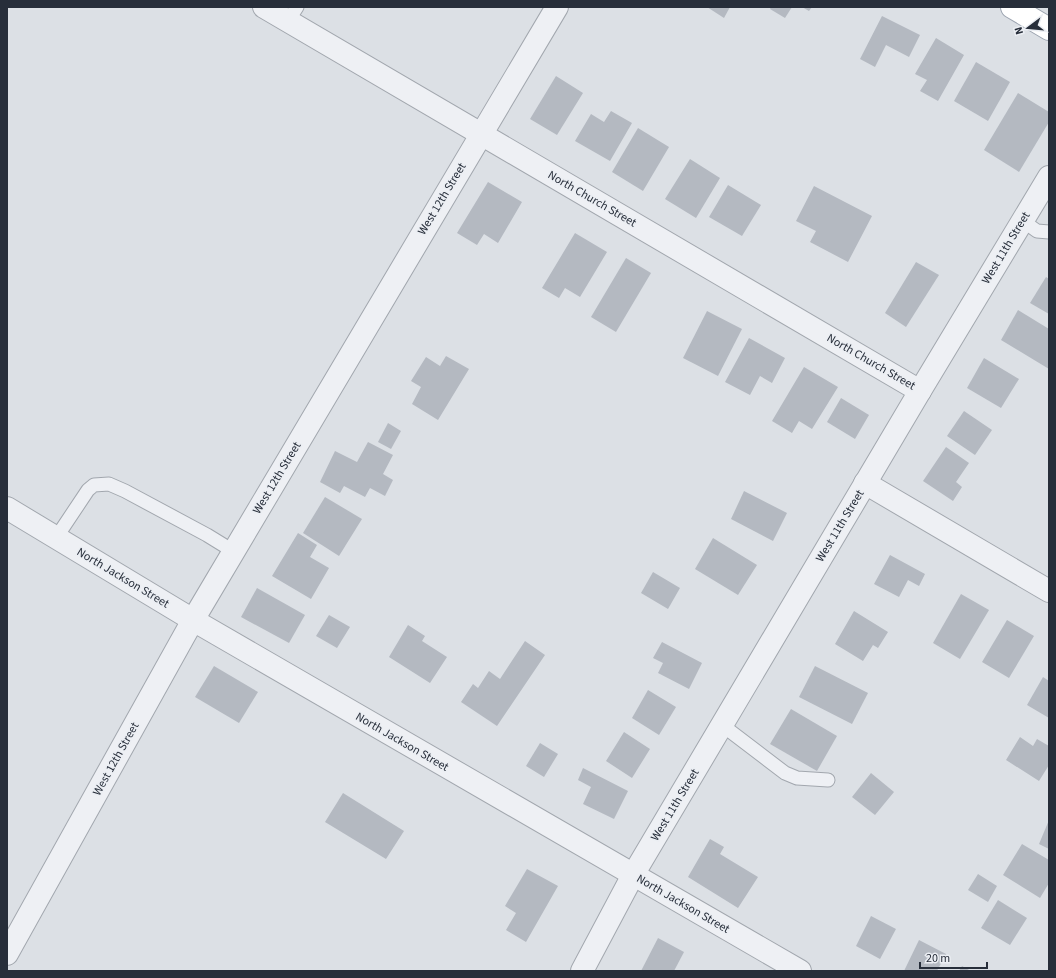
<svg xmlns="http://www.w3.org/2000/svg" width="1056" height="978" font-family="'Source Sans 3',sans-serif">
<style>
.building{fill:#b4b9c1}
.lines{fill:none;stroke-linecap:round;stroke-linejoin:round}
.service-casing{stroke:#a2a7ae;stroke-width:15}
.minor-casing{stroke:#a2a7ae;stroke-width:24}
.tertiary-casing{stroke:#a2a7ae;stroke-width:24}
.primary-casing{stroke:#9ca4b0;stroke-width:24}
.service{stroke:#eef0f4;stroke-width:13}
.minor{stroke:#eef0f4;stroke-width:22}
.tertiary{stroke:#eef0f4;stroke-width:22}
.primary{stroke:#fff;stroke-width:22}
.labels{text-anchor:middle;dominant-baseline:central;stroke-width:3;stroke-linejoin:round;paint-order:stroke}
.street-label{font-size:12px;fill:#272e3a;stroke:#ebeef3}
</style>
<rect width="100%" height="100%" fill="#dce0e5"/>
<g class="building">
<path d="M 707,7 L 730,7 L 724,18 Z"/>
<path d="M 771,7 L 792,7 L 785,18 L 770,9 Z"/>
<path d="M 802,7 L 812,7 L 809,11 Z"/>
<path d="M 882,16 L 920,35 L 909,57 L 886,45 L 875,67 L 860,59 Z"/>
<path d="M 936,38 L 964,55 L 938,101 L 920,91 L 927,80 L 915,74 Z"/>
<path d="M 976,62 L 1010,82 L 988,121 L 954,101 Z"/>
<path d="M 556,76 L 583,93 L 557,135 L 530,119 Z"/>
<path d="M 1018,93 L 1049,112 L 1049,122 L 1019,172 L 984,150 Z"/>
<path d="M 611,111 L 632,123 L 610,161 L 575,141 L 591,114 L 604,122 Z"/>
<path d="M 638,128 L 669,147 L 643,191 L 612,172 Z"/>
<path d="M 690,159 L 720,178 L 696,218 L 665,199 Z"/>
<path d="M 488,182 L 522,202 L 498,243 L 484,234 L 477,245 L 457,233 Z"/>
<path d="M 728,185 L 761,205 L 742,236 L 709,217 Z"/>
<path d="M 814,186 L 872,216 L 848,262 L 810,242 L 816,231 L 796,221 Z"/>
<path d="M 575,233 L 607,252 L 580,297 L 565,288 L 559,298 L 542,288 Z"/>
<path d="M 626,258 L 651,273 L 616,332 L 591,317 Z"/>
<path d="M 916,262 L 939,275 L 906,327 L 885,313 Z"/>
<path d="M 1046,277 L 1049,279 L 1049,314 L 1030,303 Z"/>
<path d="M 1018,310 L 1049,329 L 1049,369 L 1001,340 Z"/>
<path d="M 707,311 L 742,329 L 718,376 L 683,358 Z"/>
<path d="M 749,338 L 785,358 L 772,383 L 760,376 L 750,395 L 725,382 Z"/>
<path d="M 446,356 L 469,369 L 438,420 L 412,404 L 421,387 L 411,381 L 426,357 L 440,366 Z"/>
<path d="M 984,358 L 1019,379 L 1001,408 L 967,388 Z"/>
<path d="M 804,367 L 838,387 L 812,429 L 799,421 L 792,433 L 772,421 Z"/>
<path d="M 841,398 L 869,415 L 855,439 L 827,422 Z"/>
<path d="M 964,411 L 992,430 L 975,455 L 947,436 Z"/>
<path d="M 388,423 L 401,431 L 391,449 L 378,442 Z"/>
<path d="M 368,442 L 393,455 L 383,474 L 393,480 L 385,496 L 370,488 L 365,497 L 344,486 L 340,493 L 320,482 L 335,451 L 357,462 Z"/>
<path d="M 946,447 L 969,463 L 956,482 L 962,487 L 953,501 L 923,481 Z"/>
<path d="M 744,491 L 787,513 L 773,541 L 731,519 Z"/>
<path d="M 325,497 L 362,519 L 339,556 L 303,533 Z"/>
<path d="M 298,533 L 317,545 L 310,557 L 329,568 L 311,599 L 272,576 Z"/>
<path d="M 713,538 L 757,565 L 738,595 L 695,569 Z"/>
<path d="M 890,555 L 925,574 L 919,586 L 908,580 L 899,597 L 874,584 Z"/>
<path d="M 653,572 L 680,588 L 668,609 L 641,593 Z"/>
<path d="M 257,588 L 305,615 L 289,643 L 241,617 Z"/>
<path d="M 961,594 L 989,610 L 960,659 L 933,643 Z"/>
<path d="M 854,611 L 888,632 L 878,648 L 873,645 L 863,661 L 835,644 Z"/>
<path d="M 329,615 L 350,627 L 337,648 L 316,636 Z"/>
<path d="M 1007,620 L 1034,636 L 1009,678 L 982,662 Z"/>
<path d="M 408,625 L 425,636 L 422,641 L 447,657 L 430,683 L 389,657 Z"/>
<path d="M 525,641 L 545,655 L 497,726 L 461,702 L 473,684 L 478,688 L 489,671 L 500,679 Z"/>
<path d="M 662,642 L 702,663 L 689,689 L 658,673 L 663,663 L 653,658 Z"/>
<path d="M 214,666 L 258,692 L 239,723 L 195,697 Z"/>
<path d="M 815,666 L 868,693 L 852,724 L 799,697 Z"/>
<path d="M 1043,677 L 1049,681 L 1049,718 L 1027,705 Z"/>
<path d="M 648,690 L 676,707 L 659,735 L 632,718 Z"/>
<path d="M 791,709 L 837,736 L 817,771 L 770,744 Z"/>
<path d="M 624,732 L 650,749 L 632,778 L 606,761 Z"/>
<path d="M 1020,737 L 1033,746 L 1037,739 L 1049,746 L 1049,765 L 1039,781 L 1006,760 Z"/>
<path d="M 540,743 L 558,754 L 544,777 L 526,766 Z"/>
<path d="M 583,768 L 628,791 L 614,819 L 583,804 L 591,787 L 578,780 Z"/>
<path d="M 871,773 L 894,792 L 875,815 L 852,797 Z"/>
<path d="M 343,793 L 404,831 L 386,859 L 325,822 Z"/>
<path d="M 1049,820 L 1049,849 L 1039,844 Z"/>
<path d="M 710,839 L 724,847 L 720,854 L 758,877 L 738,908 L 688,877 Z"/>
<path d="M 1022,844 L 1049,860 L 1049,883 L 1040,898 L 1003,875 Z"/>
<path d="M 527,869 L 558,886 L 526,942 L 506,930 L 516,913 L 505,906 Z"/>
<path d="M 978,874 L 997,886 L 988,902 L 968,890 Z"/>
<path d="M 998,900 L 1027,918 L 1010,945 L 981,928 Z"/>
<path d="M 871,916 L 896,929 L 880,959 L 856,946 Z"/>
<path d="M 658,938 L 684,952 L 674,971 L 641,971 Z"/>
<path d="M 919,940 L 946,954 L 937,971 L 904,971 Z"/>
<path d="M 962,966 L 971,971 L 959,971 Z"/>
</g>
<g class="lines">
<g class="service-casing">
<g id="service">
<path d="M 288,21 L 297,7"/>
<path d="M 1023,221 L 1037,231 L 1049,232"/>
<path d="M 56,538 L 88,490 L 94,485 L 109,484 L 125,491 L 207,535 L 233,551"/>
<path d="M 722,725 L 785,773 L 797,778 L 828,780"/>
</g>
</g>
<g class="minor-casing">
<g id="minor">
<path d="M 264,7 L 920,391"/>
<path d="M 865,483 L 1049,591"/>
<path d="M 7,508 L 193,620 L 800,971"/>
<path d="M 7,954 L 193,620 L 557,7"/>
</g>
</g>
<g class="tertiary-casing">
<path id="tertiary" d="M 582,971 L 633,875 L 920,391 L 1049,177"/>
</g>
<g class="primary-casing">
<path id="primary" d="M 1012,7 L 1049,29"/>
</g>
<use href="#service" class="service"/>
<use href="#minor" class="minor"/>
<use href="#tertiary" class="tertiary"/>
<use href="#primary" class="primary"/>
</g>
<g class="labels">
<g class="street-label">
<text transform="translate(442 199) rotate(-59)">West 12th Street</text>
<text transform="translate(592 199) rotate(30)">North Church Street</text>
<text transform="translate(1006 248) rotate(-59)">West 11th Street</text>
<text transform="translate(871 362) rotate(30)">North Church Street</text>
<text transform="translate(277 478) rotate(-59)">West 12th Street</text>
<text transform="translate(840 526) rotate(-59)">West 11th Street</text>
<text transform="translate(123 578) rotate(31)">North Jackson Street</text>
<text transform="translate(402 742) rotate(30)">North Jackson Street</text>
<text transform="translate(116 759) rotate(-61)">West 12th Street</text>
<text transform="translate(675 805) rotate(-59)">West 11th Street</text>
<text transform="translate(683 904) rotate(30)">North Jackson Street</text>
</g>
</g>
<rect width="1056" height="978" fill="none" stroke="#272e3a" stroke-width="16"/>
<g transform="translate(1028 28) rotate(254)" stroke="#ebeef3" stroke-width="3" paint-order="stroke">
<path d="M0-3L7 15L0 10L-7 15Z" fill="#272e3a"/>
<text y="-6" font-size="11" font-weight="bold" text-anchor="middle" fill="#272e3a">N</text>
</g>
<path d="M920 962v6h67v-6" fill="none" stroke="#272e3a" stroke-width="2"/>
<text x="926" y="962" font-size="12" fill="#272e3a" stroke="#ebeef3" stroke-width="3" paint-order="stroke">20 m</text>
</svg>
